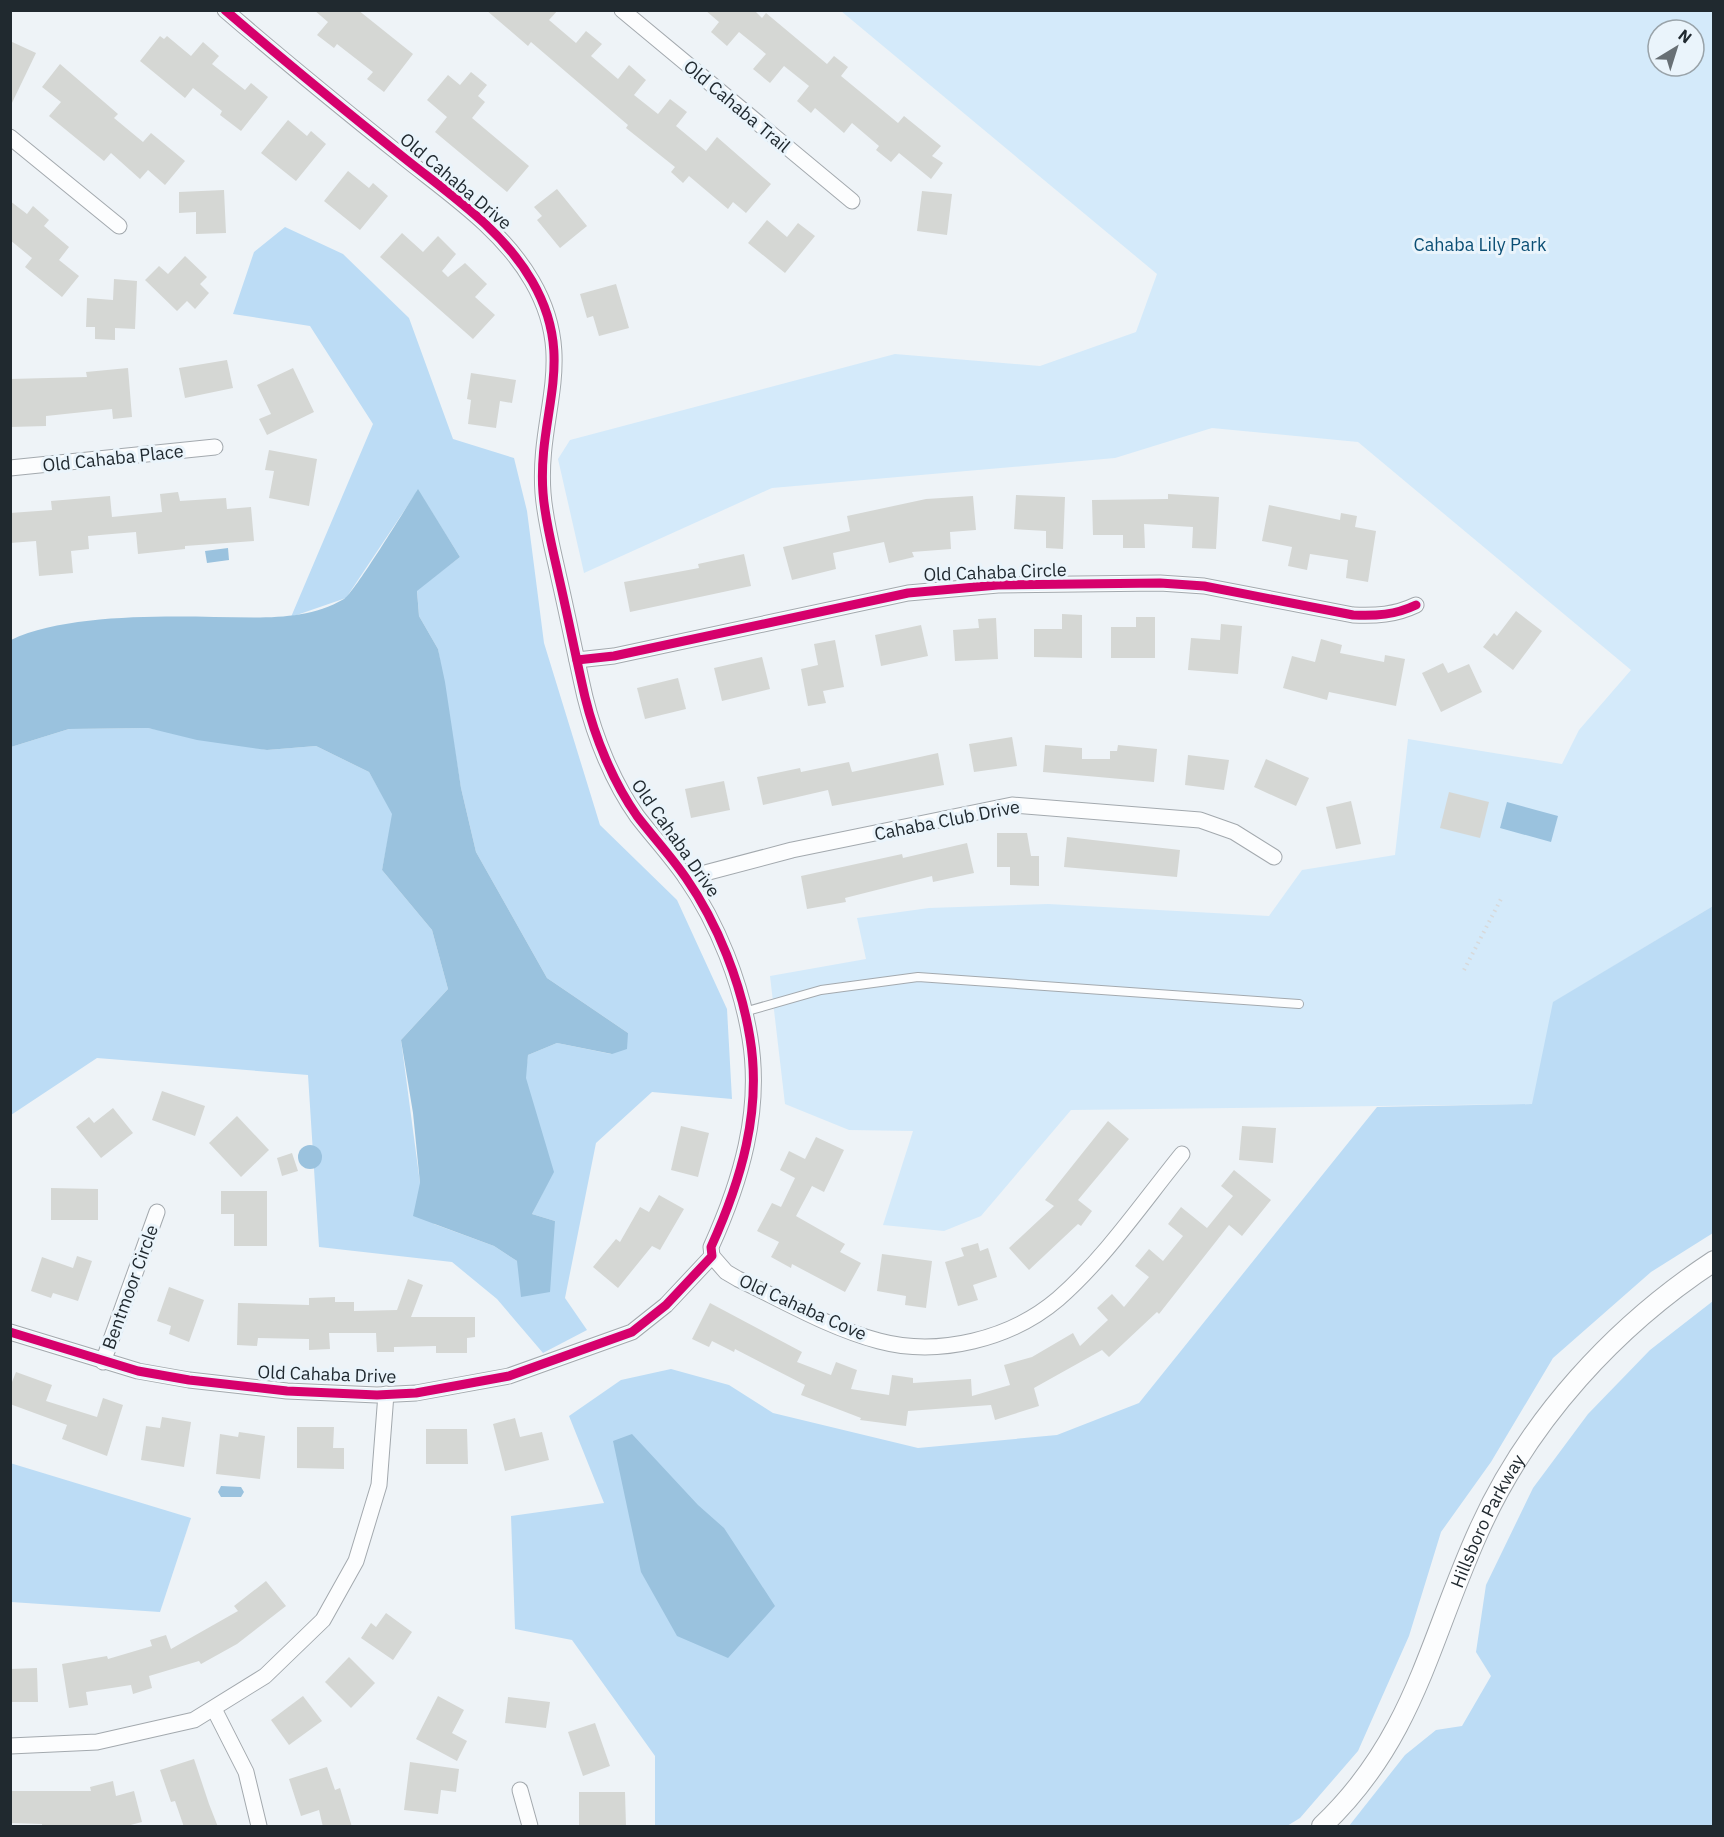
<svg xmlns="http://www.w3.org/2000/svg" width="1724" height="1837" font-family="'IBM Plex Sans',sans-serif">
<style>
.green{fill:#d4eafa;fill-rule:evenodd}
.forest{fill:#bcdcf5}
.water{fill:#9ac2de}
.building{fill:#d5d7d4}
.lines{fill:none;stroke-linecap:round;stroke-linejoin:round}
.service-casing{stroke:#a3a9ae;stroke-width:10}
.minor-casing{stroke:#a3a9ae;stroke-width:17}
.tertiary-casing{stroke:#a3a9ae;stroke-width:22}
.path{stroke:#d7d9da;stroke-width:4;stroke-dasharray:1.5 4.5;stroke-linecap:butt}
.service{stroke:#fcfdfe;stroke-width:8}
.minor{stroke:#fcfdfe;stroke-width:15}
.tertiary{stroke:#fcfdfe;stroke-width:20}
.cycleway-casing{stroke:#eaf4fb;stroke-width:13}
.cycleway{stroke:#d6006c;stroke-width:9}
.labels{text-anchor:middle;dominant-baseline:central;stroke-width:6;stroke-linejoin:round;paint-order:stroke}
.street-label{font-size:18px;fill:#20292f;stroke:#eaf4fb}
.park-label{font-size:18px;fill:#0a4e74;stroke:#eaf4fb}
</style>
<rect width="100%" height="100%" fill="#eef3f7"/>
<path class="green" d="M 841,11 L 1713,11 L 1713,906 L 1554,1002 L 1533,1104 L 1071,1110 L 981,1216 L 944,1231 L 883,1225 L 913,1131 L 849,1130 L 785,1104 L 770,976 L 866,959 L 857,918 L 929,908 L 1048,904 L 1269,916 L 1302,870 L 1395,855 L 1408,739 L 1562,764 L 1579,730 L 1631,670 L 1358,442 L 1212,428 L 1115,458 L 772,488 L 584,573 L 558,459 L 570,440 L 895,354 L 1040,366 L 1136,332 L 1157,274 ZM 1658,30 L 1694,30 L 1694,66 L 1658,66 Z"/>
<g class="forest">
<path d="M 285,227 L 343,254 L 409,318 L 453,439 L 514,458 L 527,511 L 544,643 L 600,825 L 677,900 L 727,1009 L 732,1099 L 652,1092 L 596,1143 L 565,1298 L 587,1330 L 543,1353 L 497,1299 L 452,1262 L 319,1247 L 308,1075 L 97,1058 L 11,1115 L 11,747 L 69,729 L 148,728 L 267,750 L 316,746 L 369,772 L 393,814 L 382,870 L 432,930 L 448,989 L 401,1040 L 420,1183 L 434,1224 L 494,1246 L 517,1261 L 555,1221 L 532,1214 L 553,1172 L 525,1078 L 528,1055 L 557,1043 L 611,1054 L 628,1033 L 547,978 L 476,852 L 461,788 L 438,649 L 419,616 L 417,590 L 460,557 L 418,490 L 346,598 L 291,617 L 373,424 L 310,326 L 233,314 L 254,252 Z"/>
<path d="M 1713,906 L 1713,1233 L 1651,1272 L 1553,1358 L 1491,1462 L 1441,1532 L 1409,1636 L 1358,1751 L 1300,1818 L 1287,1826 L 655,1826 L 655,1756 L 572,1640 L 515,1629 L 511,1516 L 604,1503 L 569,1416 L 621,1380 L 671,1369 L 729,1385 L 773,1413 L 918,1448 L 1057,1435 L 1139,1403 L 1377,1107 L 1532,1104 L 1553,1002 Z"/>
<path d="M 1713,1301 L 1713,1826 L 1349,1826 L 1405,1755 L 1436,1730 L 1462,1726 L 1491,1676 L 1476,1652 L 1486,1585 L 1533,1488 L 1588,1414 L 1650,1350 Z"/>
<path d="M 10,1463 L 191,1518 L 160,1612 L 11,1602 Z"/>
</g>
<g class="water">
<path d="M 418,489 L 460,557 L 417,591 L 419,616 L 438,649 L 445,682 L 461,788 L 476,852 L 547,978 L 628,1033 L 627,1049 L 612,1054 L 557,1043 L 528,1055 L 526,1078 L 554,1172 L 532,1214 L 555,1221 L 550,1292 L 521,1297 L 517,1261 L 494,1246 L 413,1216 L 420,1183 L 413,1113 L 401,1040 L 448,989 L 432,930 L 382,870 L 392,814 L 369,772 L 316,746 L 267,750 L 197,740 L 148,728 L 69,729 L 11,747 L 11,640 C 64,615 155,616 214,617 C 258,617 304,622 344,599 C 354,593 407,506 418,489 Z"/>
<path d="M 228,548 L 229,560 L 207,563 L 205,551 Z"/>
<path d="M 1507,802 L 1558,816 L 1551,842 L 1500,828 Z"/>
<circle cx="310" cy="1157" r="12"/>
<path d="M 632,1434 L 698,1505 L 724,1528 L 775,1606 L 728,1658 L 677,1636 L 641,1572 L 613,1441 Z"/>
<path d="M 221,1486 L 241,1487 L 244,1492 L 241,1497 L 221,1497 L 218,1492 Z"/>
</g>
<g class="building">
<path d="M 314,10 L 358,10 L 413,54 L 384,92 L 367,79 L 373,72 L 337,44 L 334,48 L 317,35 L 328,22 Z"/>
<path d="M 486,10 L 558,10 L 549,20 L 576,43 L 586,31 L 602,44 L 591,56 L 618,79 L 629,65 L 646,80 L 634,95 L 658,114 L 670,99 L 687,112 L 676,126 L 706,151 L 717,137 L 771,184 L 746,213 L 733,202 L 728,209 L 689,176 L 683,183 L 671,172 L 675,167 L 626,128 L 628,125 L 531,42 L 528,46 Z"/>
<path d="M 705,10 L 754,10 L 762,18 L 766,13 L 827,64 L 834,56 L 848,67 L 841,76 L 898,123 L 904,116 L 941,146 L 932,156 L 943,163 L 931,179 L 899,153 L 891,162 L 876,150 L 879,146 L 852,123 L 844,133 L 815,108 L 811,113 L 797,101 L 809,86 L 784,66 L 770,83 L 753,69 L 766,54 L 739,32 L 727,46 L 711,32 L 719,22 Z"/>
<path d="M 160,36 L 164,39 L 167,36 L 191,56 L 203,42 L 219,56 L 212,64 L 245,90 L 251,83 L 268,97 L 241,131 L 220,115 L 222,111 L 193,88 L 185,98 L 140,61 Z"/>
<path d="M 10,41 L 36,53 L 10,107 Z"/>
<path d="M 60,64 L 118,114 L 114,118 L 143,142 L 151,133 L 185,161 L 165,185 L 148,170 L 140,179 L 111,153 L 104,161 L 49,116 L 61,102 L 42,87 Z"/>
<path d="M 471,72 L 487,85 L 478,96 L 485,102 L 472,118 L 529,166 L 507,192 L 435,132 L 447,117 L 427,100 L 448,75 L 460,85 Z"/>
<path d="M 288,120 L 307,136 L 311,131 L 326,144 L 296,181 L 261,153 Z"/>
<path d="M 348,171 L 369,188 L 373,183 L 388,196 L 360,230 L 324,201 Z"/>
<path d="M 557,189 L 587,226 L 560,248 L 537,220 L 542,216 L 534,207 Z"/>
<path d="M 224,190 L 226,233 L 196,234 L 196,212 L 179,213 L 179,192 Z"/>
<path d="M 922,191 L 952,194 L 947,235 L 917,231 Z"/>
<path d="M 10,201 L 27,214 L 33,206 L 49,220 L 44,226 L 69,247 L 59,260 L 79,276 L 62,297 L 25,267 L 32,258 L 10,240 Z"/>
<path d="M 767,220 L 787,237 L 798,223 L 815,236 L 785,273 L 748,243 Z"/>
<path d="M 402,233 L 423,252 L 438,236 L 456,254 L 442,271 L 448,277 L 465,263 L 487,284 L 475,297 L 495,315 L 473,339 L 380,257 Z"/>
<path d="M 185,256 L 207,277 L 200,284 L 209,293 L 195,309 L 187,301 L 177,311 L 145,280 L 159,266 L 168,274 Z"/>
<path d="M 114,279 L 137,281 L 135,329 L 115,328 L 115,340 L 95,339 L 95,327 L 86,327 L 87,298 L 113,300 Z"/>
<path d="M 616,284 L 629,328 L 599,336 L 593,316 L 587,318 L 580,294 Z"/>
<path d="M 227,360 L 233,388 L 185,398 L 179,368 Z"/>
<path d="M 128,368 L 132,417 L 113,419 L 112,409 L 46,416 L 46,426 L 10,427 L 10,379 L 87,377 L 86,372 Z"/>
<path d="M 293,368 L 314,412 L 267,435 L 259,419 L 271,414 L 257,385 Z"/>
<path d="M 471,373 L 516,380 L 512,403 L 500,401 L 496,428 L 468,424 L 471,400 L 467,399 Z"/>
<path d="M 269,450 L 317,459 L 309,506 L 269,498 L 274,471 L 265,470 Z"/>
<path d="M 178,492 L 180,501 L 226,498 L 227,509 L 251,507 L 254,541 L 185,546 L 185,549 L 138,554 L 136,532 L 88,536 L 89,549 L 71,551 L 73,573 L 39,576 L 36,541 L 10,543 L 10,513 L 52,510 L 51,501 L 110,496 L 112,517 L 162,512 L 160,494 Z"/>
<path d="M 1168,494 L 1219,497 L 1216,549 L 1192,548 L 1193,527 L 1144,524 L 1145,548 L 1123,548 L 1123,535 L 1093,535 L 1092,500 L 1168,499 Z"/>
<path d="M 1016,495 L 1065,497 L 1063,549 L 1046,548 L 1046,531 L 1014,529 Z"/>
<path d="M 973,496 L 976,530 L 950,532 L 951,549 L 912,552 L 914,557 L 889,563 L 884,542 L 833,553 L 836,569 L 792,580 L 783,547 L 850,531 L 847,516 L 926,499 Z"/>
<path d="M 1269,505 L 1340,520 L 1341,513 L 1357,516 L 1355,527 L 1376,531 L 1368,582 L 1346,578 L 1348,560 L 1310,554 L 1307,570 L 1288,566 L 1292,547 L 1262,541 Z"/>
<path d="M 744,554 L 751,586 L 630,612 L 624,582 L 699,568 L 698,564 Z"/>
<path d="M 1516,611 L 1542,631 L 1513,670 L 1483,647 L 1494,633 L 1497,636 Z"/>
<path d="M 1062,614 L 1082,615 L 1082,658 L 1034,657 L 1034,629 L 1062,629 Z"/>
<path d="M 1136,617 L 1155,617 L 1155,658 L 1111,658 L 1111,627 L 1136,627 Z"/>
<path d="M 996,618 L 998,659 L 955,661 L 953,630 L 979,628 L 978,619 Z"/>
<path d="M 1221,624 L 1242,626 L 1238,674 L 1188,670 L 1191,638 L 1220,640 Z"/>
<path d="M 921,625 L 928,656 L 881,666 L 875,635 Z"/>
<path d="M 1321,639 L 1342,645 L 1340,653 L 1384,662 L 1385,655 L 1405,659 L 1396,706 L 1329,692 L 1327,700 L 1283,688 L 1292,656 L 1315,662 Z"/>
<path d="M 835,640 L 844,687 L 823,691 L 826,703 L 808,706 L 801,669 L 818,665 L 814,644 Z"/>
<path d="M 762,657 L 770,689 L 722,701 L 714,668 Z"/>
<path d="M 1443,663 L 1448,673 L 1469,664 L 1482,692 L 1441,712 L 1422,673 Z"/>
<path d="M 678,678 L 686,709 L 645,719 L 637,688 Z"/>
<path d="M 1012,737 L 1017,766 L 974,772 L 969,744 Z"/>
<path d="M 1045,745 L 1082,748 L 1082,759 L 1110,759 L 1110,751 L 1117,751 L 1118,745 L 1157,749 L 1154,782 L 1043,772 Z"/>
<path d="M 938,753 L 944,785 L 832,806 L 828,790 L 763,805 L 757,777 L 800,768 L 801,772 L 849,762 L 852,772 Z"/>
<path d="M 1188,755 L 1229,760 L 1224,790 L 1185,785 Z"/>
<path d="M 1266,759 L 1309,778 L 1296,806 L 1254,787 Z"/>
<path d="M 724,781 L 730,810 L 691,818 L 685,789 Z"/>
<path d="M 1449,792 L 1489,802 L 1480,838 L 1440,828 Z"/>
<path d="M 1351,801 L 1361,844 L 1336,849 L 1326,807 Z"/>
<path d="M 997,833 L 1027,833 L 1031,856 L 1039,856 L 1039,886 L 1010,885 L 1010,867 L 997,867 Z"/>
<path d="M 1067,837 L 1180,850 L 1177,877 L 1064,867 Z"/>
<path d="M 967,843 L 974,873 L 933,882 L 932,876 L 845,898 L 846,902 L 807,909 L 801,876 L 902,854 L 903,858 Z"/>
<path d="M 162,1091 L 205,1106 L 195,1136 L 152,1120 Z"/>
<path d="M 113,1108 L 133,1133 L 101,1158 L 76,1127 L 89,1117 L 94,1123 Z"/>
<path d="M 237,1116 L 269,1150 L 241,1177 L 209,1143 Z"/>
<path d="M 1108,1121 L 1129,1139 L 1078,1200 L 1092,1211 L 1081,1226 L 1078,1224 L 1029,1270 L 1009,1248 L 1054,1206 L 1045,1200 Z"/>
<path d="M 681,1126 L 709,1133 L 698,1177 L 671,1170 Z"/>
<path d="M 1242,1126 L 1276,1128 L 1273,1163 L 1239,1160 Z"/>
<path d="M 816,1137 L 844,1150 L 824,1192 L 812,1186 L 796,1216 L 845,1244 L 840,1252 L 861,1263 L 845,1292 L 792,1264 L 791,1268 L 771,1257 L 779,1242 L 757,1231 L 772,1203 L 781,1207 L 795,1178 L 780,1170 L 789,1151 L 805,1159 Z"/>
<path d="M 292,1153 L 298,1171 L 282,1176 L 277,1158 Z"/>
<path d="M 1234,1170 L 1271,1200 L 1242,1236 L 1229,1225 L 1159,1314 L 1157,1312 L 1109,1357 L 1102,1350 L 1034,1388 L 1039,1406 L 995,1420 L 991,1405 L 908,1411 L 906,1426 L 860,1420 L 861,1418 L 801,1395 L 805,1385 L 735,1349 L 734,1352 L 712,1341 L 709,1347 L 692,1339 L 710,1303 L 802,1352 L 797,1362 L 831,1375 L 836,1362 L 857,1370 L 851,1389 L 889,1395 L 892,1375 L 913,1378 L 913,1383 L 971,1379 L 972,1396 L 1010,1385 L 1004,1365 L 1032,1357 L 1073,1333 L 1080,1346 L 1108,1320 L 1097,1308 L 1112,1294 L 1124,1307 L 1149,1277 L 1135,1266 L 1149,1249 L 1163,1261 L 1183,1236 L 1168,1224 L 1181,1207 L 1207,1228 L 1233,1196 L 1221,1186 Z"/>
<path d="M 51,1188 L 98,1189 L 98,1220 L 51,1220 Z"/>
<path d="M 221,1191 L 267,1191 L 267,1246 L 234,1246 L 234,1214 L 221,1214 Z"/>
<path d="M 659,1195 L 684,1209 L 660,1250 L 652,1246 L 618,1288 L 593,1267 L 616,1239 L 620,1242 L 640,1207 L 649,1212 Z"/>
<path d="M 978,1243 L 980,1251 L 988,1248 L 997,1277 L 973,1285 L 978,1300 L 958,1306 L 945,1262 L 964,1256 L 961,1248 Z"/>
<path d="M 882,1254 L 932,1261 L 926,1308 L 905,1305 L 906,1296 L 877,1291 Z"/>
<path d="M 77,1256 L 92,1261 L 78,1301 L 53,1293 L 51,1298 L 31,1291 L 42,1257 L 73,1268 Z"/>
<path d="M 408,1279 L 423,1285 L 411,1317 L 475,1317 L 475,1337 L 467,1338 L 467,1353 L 436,1353 L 436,1346 L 394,1347 L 394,1352 L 377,1352 L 376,1333 L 329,1333 L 330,1349 L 309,1350 L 309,1339 L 258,1338 L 257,1346 L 237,1345 L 238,1303 L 309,1305 L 309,1298 L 335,1297 L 335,1302 L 354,1302 L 354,1311 L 397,1310 Z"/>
<path d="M 169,1287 L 204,1300 L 189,1342 L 169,1334 L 171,1326 L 157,1321 Z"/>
<path d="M 16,1372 L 52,1385 L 46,1401 L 97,1417 L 103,1398 L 123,1405 L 107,1456 L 62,1439 L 67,1425 L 10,1404 L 10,1387 Z"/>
<path d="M 162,1417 L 191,1422 L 184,1467 L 141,1460 L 146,1426 L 160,1428 Z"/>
<path d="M 515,1418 L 520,1437 L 542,1432 L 549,1460 L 505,1471 L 493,1424 Z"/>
<path d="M 297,1427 L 334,1427 L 333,1448 L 344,1448 L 344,1469 L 297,1468 Z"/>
<path d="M 426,1429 L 467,1429 L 468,1464 L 426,1464 Z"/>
<path d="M 239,1432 L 265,1436 L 260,1479 L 216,1474 L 220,1434 L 238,1437 Z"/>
<path d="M 266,1581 L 286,1606 L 237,1644 L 201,1664 L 199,1661 L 149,1676 L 152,1688 L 133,1694 L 131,1685 L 86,1692 L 88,1705 L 69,1708 L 62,1664 L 107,1656 L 108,1659 L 152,1646 L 150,1640 L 166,1635 L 171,1649 L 238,1611 L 234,1606 Z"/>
<path d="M 386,1613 L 412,1632 L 393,1660 L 361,1638 L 371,1623 L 376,1627 Z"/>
<path d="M 349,1657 L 375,1683 L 351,1708 L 325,1682 Z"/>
<path d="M 37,1668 L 38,1702 L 10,1702 L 10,1669 Z"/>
<path d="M 303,1696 L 322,1721 L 289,1745 L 271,1720 Z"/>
<path d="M 438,1696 L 464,1710 L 452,1733 L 467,1741 L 457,1761 L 416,1739 Z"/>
<path d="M 508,1697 L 550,1702 L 546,1728 L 505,1723 Z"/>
<path d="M 595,1723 L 610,1766 L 583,1776 L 568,1732 Z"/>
<path d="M 194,1759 L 209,1804 L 218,1827 L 184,1827 L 175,1801 L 171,1802 L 160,1770 Z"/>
<path d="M 410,1762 L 459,1769 L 456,1792 L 441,1790 L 438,1814 L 404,1810 Z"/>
<path d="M 327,1767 L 335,1790 L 340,1788 L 352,1827 L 323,1827 L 319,1810 L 301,1816 L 289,1779 Z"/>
<path d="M 113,1781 L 116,1796 L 134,1791 L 142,1822 L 123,1827 L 42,1827 L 42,1824 L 10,1823 L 10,1791 L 91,1791 L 90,1787 Z"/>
<path d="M 579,1792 L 625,1792 L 626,1827 L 579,1827 Z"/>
</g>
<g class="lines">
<g class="service-casing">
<path id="service" d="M 744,1012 L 821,990 L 918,977 L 1299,1004"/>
</g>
<g class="minor-casing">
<g id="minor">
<path d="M 622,10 L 852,201"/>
<path d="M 10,137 L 119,226"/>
<path d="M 10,468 L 215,447"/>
<path d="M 577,660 L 614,656 L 908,593 L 998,585 L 1160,583 L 1204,586 L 1353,615 C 1376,616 1395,615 1416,605"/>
<path d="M 686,878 L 792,850 L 1012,805 L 1200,820 L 1234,832 L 1274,857"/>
<path d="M 712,1256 L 726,1272 L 738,1279 C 784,1301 830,1328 879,1341 C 939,1357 1011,1339 1058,1299 C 1105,1258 1143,1202 1182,1154"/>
<path d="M 10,1332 L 138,1371 L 189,1380 L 287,1391 L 377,1395 L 416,1393 L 509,1376 L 632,1332 L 666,1305 L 712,1256 L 711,1247 C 741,1181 762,1111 750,1038 C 741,983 718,924 686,878 C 671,856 653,837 637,816 C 613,782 595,738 585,697 C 576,658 568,617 559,578 C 553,550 545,521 543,493 C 537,413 578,360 532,281 C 502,229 449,194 403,157 C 343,109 283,60 225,10"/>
<path d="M 103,1362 L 157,1212"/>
<path d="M 214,1709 L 246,1772 L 259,1826"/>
<path d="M 10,1746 L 97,1742 L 194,1720 L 265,1676 L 323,1620 L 356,1561 L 379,1485 L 386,1394"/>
<path d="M 520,1790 L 530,1826"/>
</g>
</g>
<g class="tertiary-casing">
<g id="tertiary">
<path id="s1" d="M 1322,1826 C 1415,1738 1429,1639 1480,1528 C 1529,1420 1615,1326 1714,1261"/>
</g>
</g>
<path class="path" d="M 1464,970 L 1501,899"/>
<use href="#service" class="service"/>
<use href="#minor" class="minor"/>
<use href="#tertiary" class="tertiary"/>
<g class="cycleway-casing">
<g id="cycleway">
<path d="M 577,660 L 614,656 L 908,593 L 998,585 L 1160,583 L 1204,586 L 1353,615 C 1376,616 1395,615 1416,605"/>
<path d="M 10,1332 L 138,1371 L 189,1380 L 287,1391 L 377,1395 L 416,1393 L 509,1376 L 632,1332 L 666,1305 L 712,1256 L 711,1247 C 741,1181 762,1111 750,1038 C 741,983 718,924 686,878 C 671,856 653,837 637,816 C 613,782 595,738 585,697 C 576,658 568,617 559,578 C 553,550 545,521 543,493 C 537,413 578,360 532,281 C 502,229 449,194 403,157 C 343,109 283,60 225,10"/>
</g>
</g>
<use href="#cycleway" class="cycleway"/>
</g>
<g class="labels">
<g class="street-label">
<text transform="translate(737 106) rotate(40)">Old Cahaba Trail</text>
<text transform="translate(456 181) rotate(40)">Old Cahaba Drive</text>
<text transform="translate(113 458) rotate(-6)">Old Cahaba Place</text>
<text transform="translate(995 572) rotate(-2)">Old Cahaba Circle</text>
<text transform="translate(947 820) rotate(-11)">Cahaba Club Drive</text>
<text transform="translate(676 838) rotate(55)">Old Cahaba Drive</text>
<text transform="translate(130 1287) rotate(-70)">Bentmoor Circle</text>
<text transform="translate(803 1307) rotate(24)">Old Cahaba Cove</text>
<text transform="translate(327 1374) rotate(2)">Old Cahaba Drive</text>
<text stroke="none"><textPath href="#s1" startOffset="350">Hillsboro Parkway</textPath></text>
</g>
<g class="park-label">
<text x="1480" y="244">Cahaba Lily Park</text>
</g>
</g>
<rect width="1724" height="1837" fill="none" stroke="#20292f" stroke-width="24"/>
<g transform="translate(1676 48) rotate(38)"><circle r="28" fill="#eaf4fb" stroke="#99a3a9" stroke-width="1.5"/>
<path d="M0-4.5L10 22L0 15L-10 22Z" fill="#687075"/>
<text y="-9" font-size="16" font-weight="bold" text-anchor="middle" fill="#20292f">N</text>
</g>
</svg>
